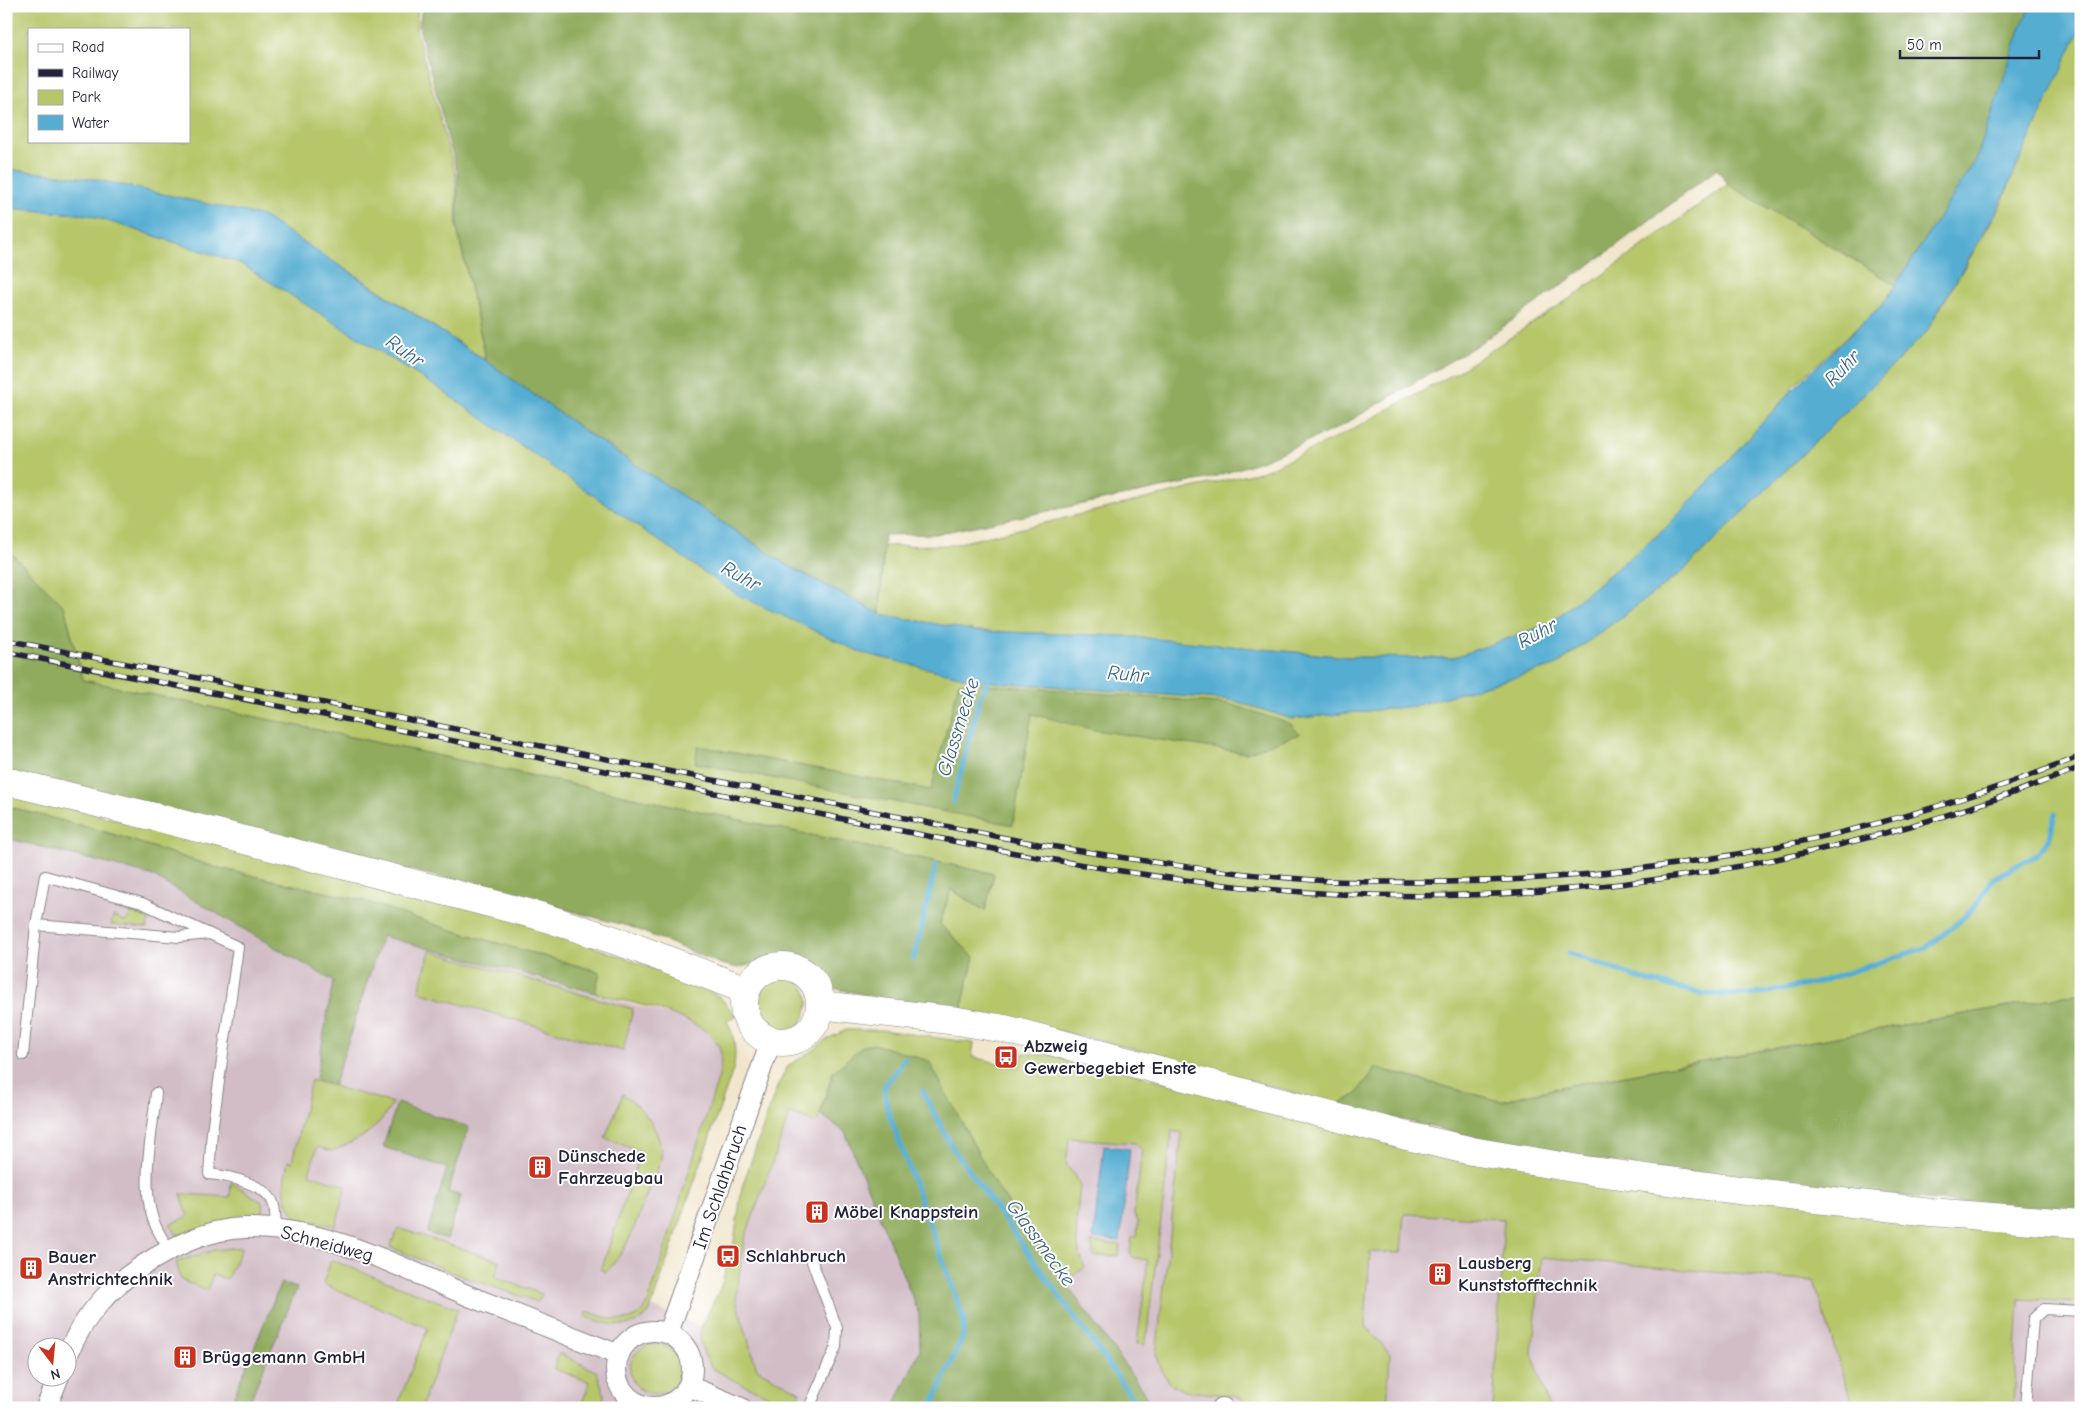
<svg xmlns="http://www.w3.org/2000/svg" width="2087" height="1414" font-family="'Comic Neue',sans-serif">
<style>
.industrial{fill:#d2bdc6;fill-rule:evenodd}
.green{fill:#b6c669;stroke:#6c7452;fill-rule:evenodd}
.forest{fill:#90ab5d;stroke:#59664c}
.water{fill:#55add2;stroke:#3c6886}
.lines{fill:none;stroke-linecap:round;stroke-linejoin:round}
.stream{stroke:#55add2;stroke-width:5.5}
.lane-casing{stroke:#8a8484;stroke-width:12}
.street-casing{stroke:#8a8484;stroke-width:22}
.secondary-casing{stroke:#8a8484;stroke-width:29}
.lane{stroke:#fff;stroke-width:10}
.street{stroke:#fff;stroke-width:20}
.secondary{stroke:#fff;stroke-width:28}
.rail-casing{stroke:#22223b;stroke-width:5.5}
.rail{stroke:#fff;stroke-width:4;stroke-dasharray:11;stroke-linecap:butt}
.labels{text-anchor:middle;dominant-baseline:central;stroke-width:4;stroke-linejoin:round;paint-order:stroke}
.poi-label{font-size:19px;font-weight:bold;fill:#22223b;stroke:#fff;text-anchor:start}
.street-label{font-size:19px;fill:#22223b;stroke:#fff}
.water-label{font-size:20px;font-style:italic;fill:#39617f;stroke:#fff}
</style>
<rect width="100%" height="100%" fill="#fff"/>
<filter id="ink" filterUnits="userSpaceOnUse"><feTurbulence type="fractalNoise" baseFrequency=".02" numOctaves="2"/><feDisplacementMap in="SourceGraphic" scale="10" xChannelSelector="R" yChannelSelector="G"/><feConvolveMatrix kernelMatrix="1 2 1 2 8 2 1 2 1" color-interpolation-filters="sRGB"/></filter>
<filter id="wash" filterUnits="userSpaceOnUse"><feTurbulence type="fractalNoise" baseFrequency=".0096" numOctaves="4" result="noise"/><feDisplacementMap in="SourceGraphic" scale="20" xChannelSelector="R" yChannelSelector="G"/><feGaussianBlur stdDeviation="1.12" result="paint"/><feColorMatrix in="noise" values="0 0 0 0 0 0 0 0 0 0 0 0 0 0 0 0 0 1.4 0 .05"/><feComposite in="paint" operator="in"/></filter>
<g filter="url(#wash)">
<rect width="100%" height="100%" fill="#f1e6cc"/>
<path class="industrial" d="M 6,838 L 151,875 L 334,981 L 316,1080 L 334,1085 L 382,936 L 689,1020 L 713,1037 L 721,1050 L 720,1073 L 646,1304 L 701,1327 L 700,1341 L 704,1355 L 712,1368 L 733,1380 L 793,1407 L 800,1392 L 757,1369 L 736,1299 L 744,1241 L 791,1114 L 817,1122 L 833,1072 L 2081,1264 L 2081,1408 L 6,1408 ZM 38,1346 L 68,1346 L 68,1376 L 38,1376 Z"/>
<g class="green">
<path d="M 6,6 L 418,6 L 416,29 L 456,177 L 457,228 L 485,354 L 485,360 L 348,270 L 95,179 L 6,169 ZM 29,29 L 189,29 L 189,141 L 29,141 Z"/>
<path d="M 2081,27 L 2081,993 L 1570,1085 L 1500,1101 L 1376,1068 L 1354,1096 L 1337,1105 C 1212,1070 1088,1034 961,1010 L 974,957 L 940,924 L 950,889 L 985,911 L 994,874 L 83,680 L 64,606 L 6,548 L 6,208 L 89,215 L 240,263 L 441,390 L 736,594 L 1133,691 L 1232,700 L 1292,719 L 1414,706 L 1555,666 L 1682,572 L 1925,334 L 2000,207 L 2035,123 Z"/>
<path d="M 1728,184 L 1896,285 L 1884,303 L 1792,387 L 1793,389 L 1665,529 L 1549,624 L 1452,658 L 1348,657 L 1124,636 L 976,631 L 880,614 L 884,546 L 951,545 L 1264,471 L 1336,438 L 1461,370 L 1575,295 Z"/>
<path d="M 6,792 L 504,915 L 689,981 L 720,997 L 736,1016 L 727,1021 C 735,1037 736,1049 734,1067 L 649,1313 C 629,1333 609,1324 586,1317 L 587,1311 C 608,1319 634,1329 647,1305 L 720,1073 C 720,1066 722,1056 720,1050 C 711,1016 625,1002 595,993 L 599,972 L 448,929 L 364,901 L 214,867 L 109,833 L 6,806 Z"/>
<path d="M 132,912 L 149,920 L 147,928 L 111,925 L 113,916 L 126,922 Z"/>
<path d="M 430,951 L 633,1009 L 623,1051 L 419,992 Z"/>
<path d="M 786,976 C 813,985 813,1005 799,1026 L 779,1032 L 757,1020 L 754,1007 L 761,984 L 773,978 Z"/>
<path d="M 846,1030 L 882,1030 L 974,1043 L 972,1057 L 1019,1068 L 1023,1053 L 1075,1058 L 1345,1129 L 2081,1234 L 2081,1302 L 2019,1299 L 2013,1408 L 1853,1408 L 1814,1281 L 1542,1257 L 1532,1352 L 1549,1408 L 1493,1408 L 1504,1219 L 1404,1214 L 1401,1253 L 1370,1252 L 1365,1325 L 1390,1354 L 1387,1408 L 1250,1408 L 1238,1396 L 1184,1391 L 1171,1384 L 1163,1373 L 1156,1354 L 1182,1133 L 1172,1131 L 1146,1341 L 1144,1345 L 1137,1344 L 1148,1260 L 1134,1258 L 1130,1253 L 1132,1237 L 1137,1237 L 1138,1222 L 1134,1215 L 1142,1150 L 1135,1143 L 1069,1138 L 1066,1164 L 1080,1183 C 1078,1213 1071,1240 1085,1267 L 1065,1282 L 995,1186 L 833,1072 L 817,1123 L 790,1114 L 744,1241 L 736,1299 L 757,1369 L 800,1392 L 793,1407 L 733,1380 L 712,1368 L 704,1355 L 700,1341 L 701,1327 L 721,1286 L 734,1241 L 742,1187 L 777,1087 L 788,1066 L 815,1049 L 825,1040 Z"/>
<path d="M 311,1080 L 393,1103 C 375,1132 363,1138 332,1151 L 317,1147 L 309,1174 L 346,1186 L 336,1226 L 297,1219 C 281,1197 283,1186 288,1161 L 292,1162 Z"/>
<path d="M 623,1094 C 642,1107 663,1131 661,1158 C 660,1166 654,1176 651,1183 C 639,1213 630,1249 606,1272 L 601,1270 L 641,1152 L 605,1138 Z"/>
<path d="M 231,1182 L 262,1202 L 264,1222 L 177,1235 L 170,1224 L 188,1217 L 181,1194 L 230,1197 Z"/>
<path d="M 398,1228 L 500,1261 L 495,1277 L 542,1294 L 538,1302 L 458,1275 L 390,1247 Z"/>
<path d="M 1091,1242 L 1121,1245 L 1119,1256 L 1094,1256 Z"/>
<path d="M 242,1247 L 227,1279 L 213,1275 L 207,1290 L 181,1280 L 176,1262 L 214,1250 Z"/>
<path d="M 331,1260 L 458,1309 L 421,1408 L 409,1408 L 399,1401 L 428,1328 L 323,1284 Z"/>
<circle cx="655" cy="1369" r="25"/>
<path d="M 559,1353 L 597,1372 L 604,1393 L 603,1408 L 580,1408 L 590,1382 L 554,1369 Z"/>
</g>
<g class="forest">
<path d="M 422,6 L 2031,6 L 2021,27 L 1976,160 L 1896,285 L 1728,184 L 1717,169 L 1609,251 L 1479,344 L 1338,428 L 1261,461 L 1211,478 L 935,534 L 884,535 L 880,614 L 785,564 L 586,432 L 485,360 L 485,354 L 457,228 L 458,176 L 419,28 Z"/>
<path d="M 6,548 L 64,606 L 83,680 L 994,874 L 985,911 L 951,889 L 940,924 L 974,957 L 961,1010 L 911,1004 L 827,987 L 809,963 L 797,955 L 777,957 L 738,968 L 721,964 L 631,927 L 484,888 L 6,771 Z"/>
<path d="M 959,682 L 1229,704 L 1291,724 L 1299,734 L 1246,753 L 1095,730 L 1032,714 L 1013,825 L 695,763 L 698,746 L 931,790 Z"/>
<path d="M 6,806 L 109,833 L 214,867 L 364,901 L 448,929 L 600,972 L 595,993 L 382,936 L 334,1085 L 316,1080 L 333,981 L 151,875 L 6,838 Z"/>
<path d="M 2081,993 L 2081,1216 L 1654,1169 L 1495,1142 L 1337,1105 L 1354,1096 L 1376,1068 L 1500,1101 L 1570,1085 Z"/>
<path d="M 874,1044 L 929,1061 L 996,1186 L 1140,1386 L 1152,1408 L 893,1408 L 920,1350 L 919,1314 L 845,1132 L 820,1114 L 833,1072 L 863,1046 Z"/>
<path d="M 397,1103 L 469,1127 L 448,1192 L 461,1196 L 447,1239 L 427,1233 L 447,1168 L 383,1147 Z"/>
<path d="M 281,1283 L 297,1288 L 247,1408 L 229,1408 Z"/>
</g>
<g class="water">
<path d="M 2031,6 L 2081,6 L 2081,27 L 1998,208 L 1925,334 L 1682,572 L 1555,666 L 1414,706 L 1292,719 L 1232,700 L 980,681 L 862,653 L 736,594 L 441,390 L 240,263 L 89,215 L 6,208 L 6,169 L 95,179 L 263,216 L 485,360 L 586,432 L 785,564 L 880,614 L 976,631 L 1124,636 L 1348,657 L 1452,658 L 1549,624 L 1665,529 L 1795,387 L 1884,303 L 1976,160 L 2021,27 Z"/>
<path d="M 1104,1146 L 1130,1149 L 1120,1241 L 1093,1238 Z"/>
</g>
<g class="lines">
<g class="stream">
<path d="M 953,802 L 980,697 L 990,677"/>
<path d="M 1569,953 L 1641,979 L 1704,994 L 1750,995 L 1816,983 L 1927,947 L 1960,921 L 1978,903 L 1992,879 L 2037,855 L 2049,839 L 2055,814"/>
<path d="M 914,959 L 936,865"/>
<path d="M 905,1059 L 884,1087 L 887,1108 L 964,1319 L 963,1336 L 931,1408"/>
<path d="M 923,1092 L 952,1147 L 1140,1408"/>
</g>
</g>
</g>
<g filter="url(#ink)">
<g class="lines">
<g class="lane-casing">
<g id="lane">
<path d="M 36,925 L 179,937 L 209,934"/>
<path d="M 23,1055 L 36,925 L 45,876 L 142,903 L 238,947 L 212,1131 L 209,1174 C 228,1176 269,1184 274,1206 C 276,1213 275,1222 276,1230"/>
<path d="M 156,1093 C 153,1130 141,1180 152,1216 C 155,1228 163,1239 169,1250"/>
<path d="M 809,1408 L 836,1347 L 837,1328 L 811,1259"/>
<path d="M 2026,1408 L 2033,1319 L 2044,1309 L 2081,1311"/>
</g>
</g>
<g class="street-casing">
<g id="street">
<circle cx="654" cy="1369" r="38"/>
<path d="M 668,1333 L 771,1041"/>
<path d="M 68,1354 C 82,1318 110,1287 142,1266 C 172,1247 207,1229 244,1228 C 326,1226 401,1268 474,1298 C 522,1317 570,1336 619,1355"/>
<path d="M 689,1386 L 741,1408"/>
<path d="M 46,1408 L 59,1376"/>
<path d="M 1222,1408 L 1223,1408"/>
</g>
</g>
<g class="secondary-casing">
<g id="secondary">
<path d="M 6,781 L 159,818 L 540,916 L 626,944 L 746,990"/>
<circle cx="782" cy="1004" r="38"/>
<path d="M 821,1005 L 958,1021 L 1005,1029 L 1403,1135 L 1472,1151 L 1591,1171 L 1762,1193 L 1931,1212 L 2081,1224"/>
</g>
</g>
<use href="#lane" class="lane"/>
<use href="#street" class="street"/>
<use href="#secondary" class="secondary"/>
<g class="rail-casing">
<g id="rail">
<path d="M 6,640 L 1026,842 C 1122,858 1217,873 1314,880 C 1357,883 1401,882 1444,882 C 1661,879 1879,837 2081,756"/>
<path d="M 6,652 C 250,699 492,749 735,797 C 895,829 1054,865 1216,884 C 1507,918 1809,877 2081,767"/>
</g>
</g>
<use href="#rail" class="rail"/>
</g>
</g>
<defs>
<g id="bus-square" transform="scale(1.25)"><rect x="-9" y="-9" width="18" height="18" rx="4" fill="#c8321e" stroke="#fff"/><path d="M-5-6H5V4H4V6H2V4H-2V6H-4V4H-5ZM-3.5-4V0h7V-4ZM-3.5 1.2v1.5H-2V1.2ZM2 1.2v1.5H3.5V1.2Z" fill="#fff"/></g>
<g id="building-square" transform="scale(1.25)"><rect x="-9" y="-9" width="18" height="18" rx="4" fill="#c8321e" stroke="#fff"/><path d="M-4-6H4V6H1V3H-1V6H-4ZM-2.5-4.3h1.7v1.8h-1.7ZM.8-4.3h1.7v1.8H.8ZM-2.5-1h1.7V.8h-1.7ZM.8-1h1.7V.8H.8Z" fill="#fff"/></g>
</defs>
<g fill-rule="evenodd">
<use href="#bus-square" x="1006" y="1057"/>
<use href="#building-square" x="540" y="1167"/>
<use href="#building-square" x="817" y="1212"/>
<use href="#bus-square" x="728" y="1256"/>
<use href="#building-square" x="31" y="1268"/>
<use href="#building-square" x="1440" y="1274"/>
<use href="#building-square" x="185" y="1357"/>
</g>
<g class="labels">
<g class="poi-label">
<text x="1024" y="1046">Abzweig<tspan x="1024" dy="22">Gewerbegebiet Enste</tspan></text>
<text x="558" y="1156">Dünschede<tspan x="558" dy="22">Fahrzeugbau</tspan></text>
<text x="834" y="1212">Möbel Knappstein</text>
<text x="746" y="1256">Schlahbruch</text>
<text x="48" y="1257">Bauer<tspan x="48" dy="22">Anstrichtechnik</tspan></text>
<text x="1458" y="1263">Lausberg<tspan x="1458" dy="22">Kunststofftechnik</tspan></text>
<text x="202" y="1357">Brüggemann GmbH</text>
</g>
<g class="street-label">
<text transform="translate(720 1187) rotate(-71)">Im Schlahbruch</text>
<text transform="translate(327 1244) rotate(15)">Schneidweg</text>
</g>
<g class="water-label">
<text transform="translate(405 351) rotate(35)">Ruhr</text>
<text transform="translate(1842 368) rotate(-46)">Ruhr</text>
<text transform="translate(741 576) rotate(29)">Ruhr</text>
<text transform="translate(1537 633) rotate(-28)">Ruhr</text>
<text transform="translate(1128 674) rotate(5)">Ruhr</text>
<text transform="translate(958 727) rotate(-73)">Glassmecke</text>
<text transform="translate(1041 1243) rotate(54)">Glassmecke</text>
</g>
</g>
<rect width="2087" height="1414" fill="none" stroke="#fff" stroke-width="25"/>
<rect x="28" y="28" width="162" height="115" fill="#ffffff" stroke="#a7a7b1"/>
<rect x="38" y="44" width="25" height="8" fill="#ffffff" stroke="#a7a7b1"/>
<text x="72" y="52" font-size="15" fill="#22223b">Road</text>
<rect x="38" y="69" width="25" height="8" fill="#22223b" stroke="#a7a7b1"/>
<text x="72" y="78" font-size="15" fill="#22223b">Railway</text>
<rect x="38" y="90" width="25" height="15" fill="#b6c669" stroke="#a7a7b1"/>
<text x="72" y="102" font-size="15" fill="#22223b">Park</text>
<rect x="38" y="115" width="25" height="15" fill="#55add2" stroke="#a7a7b1"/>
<text x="72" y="128" font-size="15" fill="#22223b">Water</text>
<g transform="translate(52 1362) rotate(164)"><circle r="24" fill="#ffffff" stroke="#a7a7b1"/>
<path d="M0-4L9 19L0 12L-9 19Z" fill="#c8321e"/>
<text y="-8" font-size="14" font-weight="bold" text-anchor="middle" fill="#22223b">N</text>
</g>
<path d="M1900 50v8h139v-8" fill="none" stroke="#22223b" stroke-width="2.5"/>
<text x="1907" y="50" font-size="15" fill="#22223b" stroke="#ffffff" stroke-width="4" paint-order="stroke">50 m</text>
</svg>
